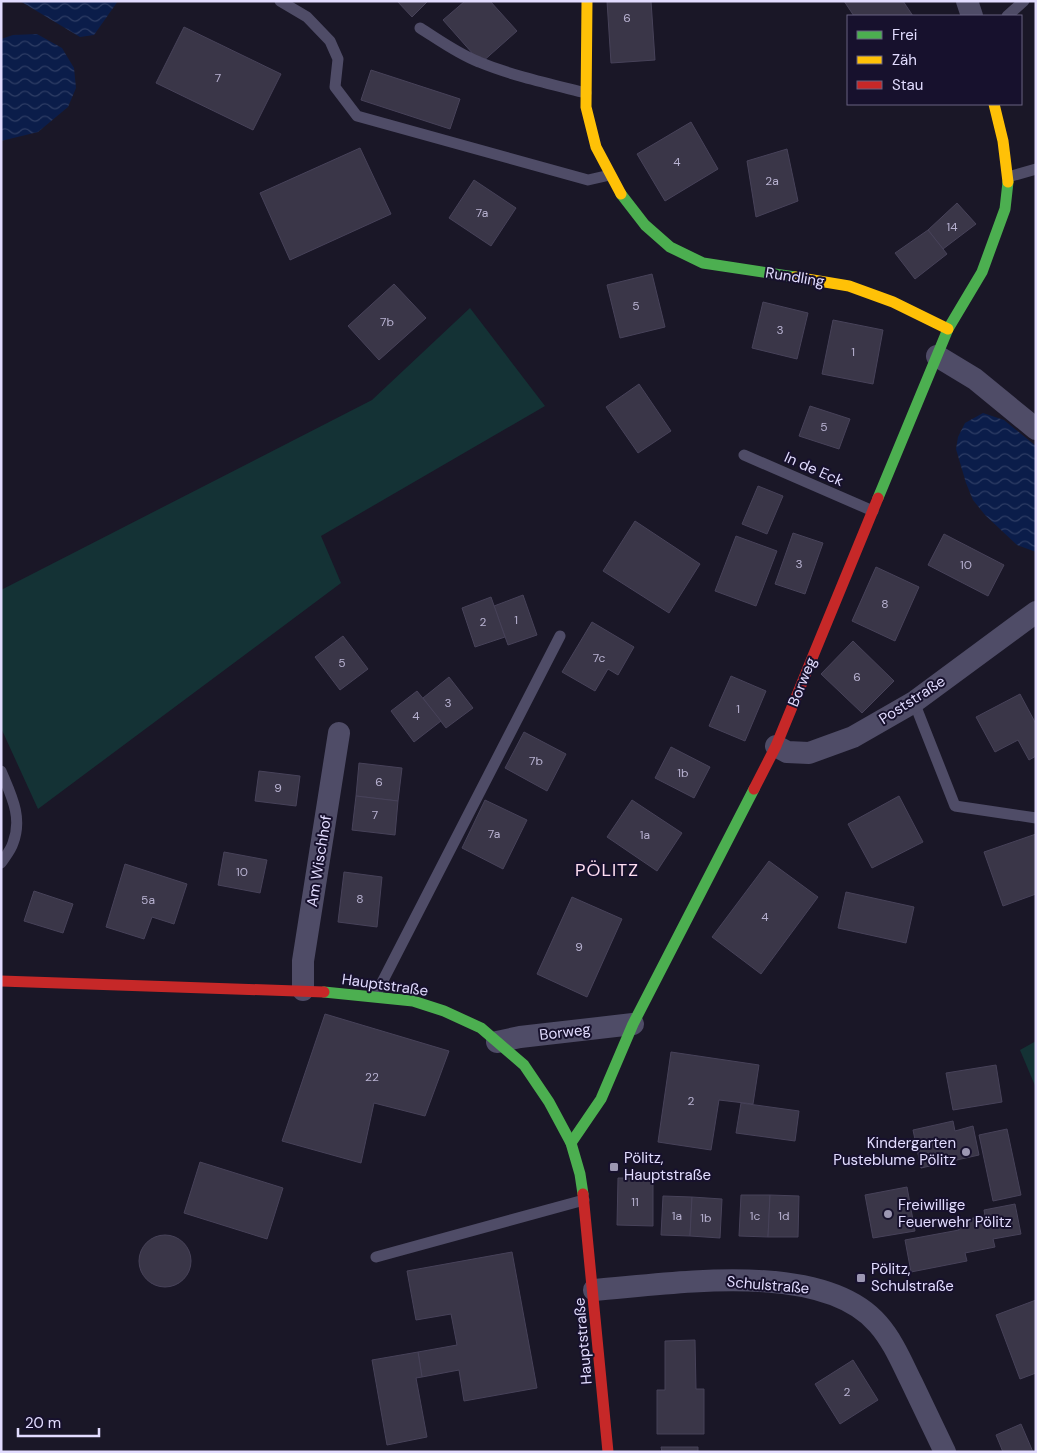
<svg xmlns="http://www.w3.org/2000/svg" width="1037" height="1453" font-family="'DM Sans',sans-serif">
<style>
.grass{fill:#143235}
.water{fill:url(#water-waves)}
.building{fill:#3a3648;stroke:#474259}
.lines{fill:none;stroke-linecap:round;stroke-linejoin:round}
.lane{stroke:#4f4c67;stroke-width:11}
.street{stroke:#4f4c67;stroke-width:22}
.fast{stroke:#4caf50;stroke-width:11}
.slow{stroke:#ffc107;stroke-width:11}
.jam{stroke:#c62828;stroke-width:11}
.poi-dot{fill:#9c97b3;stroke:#17112d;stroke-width:2}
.labels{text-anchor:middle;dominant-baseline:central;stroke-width:4;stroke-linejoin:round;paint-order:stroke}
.number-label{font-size:12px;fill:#b8b2d1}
.street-label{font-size:15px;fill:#e2dcff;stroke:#17112d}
.poi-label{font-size:15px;fill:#e2dcff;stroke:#17112d;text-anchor:start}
.quarter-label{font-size:18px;letter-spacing:1px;fill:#ffdef1;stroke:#17112d}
</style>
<defs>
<pattern id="water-waves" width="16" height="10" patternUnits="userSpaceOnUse" patternTransform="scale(1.25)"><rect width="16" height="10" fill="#0b1d4a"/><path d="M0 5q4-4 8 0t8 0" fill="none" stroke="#2e3d65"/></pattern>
</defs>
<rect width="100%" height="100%" fill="#1a1727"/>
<g class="grass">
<path d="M 470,308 L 545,406 L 321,536 L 341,583 L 38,809 L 1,728 L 1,590 L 372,400 Z"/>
<path d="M 1036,1041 L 1036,1088 L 1020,1050 Z"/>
</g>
<g class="water">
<path d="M 20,1 L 118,1 L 94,35 L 80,37 Z"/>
<path d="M 37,34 L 62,48 L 74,68 L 76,88 L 68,107 L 38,132 L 1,141 L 1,39 L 13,35 Z"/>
<path d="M 983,413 L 1004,420 L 1036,446 L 1036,552 L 1017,545 L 985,515 L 973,500 L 966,483 L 956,449 L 958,437 L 965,423 Z"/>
</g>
<g class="building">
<path d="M 397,1 L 428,1 L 412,17 Z"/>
<path d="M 465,1 L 490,1 L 517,31 L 481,63 L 443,20 Z"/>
<path d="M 607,1 L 651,1 L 655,60 L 611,63 Z"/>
<path d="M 844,1 L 903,1 L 913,16 L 854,16 Z"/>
<path d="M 184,27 L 281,74 L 253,130 L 156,83 Z"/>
<path d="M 371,70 L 460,99 L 450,129 L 361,100 Z"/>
<path d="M 691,122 L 718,169 L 665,201 L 637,154 Z"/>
<path d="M 360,148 L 391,214 L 290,260 L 260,193 Z"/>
<path d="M 787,149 L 798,201 L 756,217 L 747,161 Z"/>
<path d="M 474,180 L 516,208 L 491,246 L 449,218 Z"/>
<path d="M 957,203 L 976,224 L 943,249 L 928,230 Z"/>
<path d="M 928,230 L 947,254 L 915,279 L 895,253 Z"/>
<path d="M 652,274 L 665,327 L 620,338 L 607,285 Z"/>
<path d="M 394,284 L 426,318 L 379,360 L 348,326 Z"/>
<path d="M 763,302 L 808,313 L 797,359 L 752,348 Z"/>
<path d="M 833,320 L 883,330 L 873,384 L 822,374 Z"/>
<path d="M 639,384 L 671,431 L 638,453 L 606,407 Z"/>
<path d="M 810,406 L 850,419 L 839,449 L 799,436 Z"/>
<path d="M 758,486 L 783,496 L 767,534 L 742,524 Z"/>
<path d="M 635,521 L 700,564 L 669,613 L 603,571 Z"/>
<path d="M 793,533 L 823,543 L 805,594 L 775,584 Z"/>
<path d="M 944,534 L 1004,565 L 988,596 L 928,565 Z"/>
<path d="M 736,536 L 777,551 L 756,606 L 715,591 Z"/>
<path d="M 876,567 L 919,587 L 895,641 L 852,621 Z"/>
<path d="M 523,595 L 537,635 L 508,645 L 494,606 Z"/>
<path d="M 491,597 L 505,637 L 475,647 L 462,608 Z"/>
<path d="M 592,622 L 634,647 L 618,675 L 608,669 L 595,691 L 562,672 Z"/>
<path d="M 343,636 L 368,669 L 340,690 L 315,657 Z"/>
<path d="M 853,641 L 894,681 L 862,713 L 821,674 Z"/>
<path d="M 731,676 L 766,691 L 745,741 L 709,726 Z"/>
<path d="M 449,677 L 473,708 L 446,728 L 423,698 Z"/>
<path d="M 417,691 L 441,721 L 414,742 L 391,711 Z"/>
<path d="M 1020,694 L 1036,724 L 1036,756 L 1029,760 L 1018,740 L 995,752 L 976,717 Z"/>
<path d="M 524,732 L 566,754 L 547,791 L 505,768 Z"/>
<path d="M 671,747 L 710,767 L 694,798 L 655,778 Z"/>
<path d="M 359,763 L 402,768 L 398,801 L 356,796 Z"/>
<path d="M 259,771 L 300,776 L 296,806 L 255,801 Z"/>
<path d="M 356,796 L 398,801 L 395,835 L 352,830 Z"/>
<path d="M 899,796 L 923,842 L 872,868 L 848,824 Z"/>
<path d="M 485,800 L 527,820 L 503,869 L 462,848 Z"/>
<path d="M 632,800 L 682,833 L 657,871 L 607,837 Z"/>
<path d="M 1036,834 L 1036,894 L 1003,906 L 984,852 Z"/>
<path d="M 224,852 L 267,860 L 260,893 L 218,885 Z"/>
<path d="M 769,861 L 818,897 L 761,974 L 712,937 Z"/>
<path d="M 125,864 L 187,884 L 174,924 L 152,917 L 144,939 L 106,927 Z"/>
<path d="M 344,872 L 382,877 L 377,927 L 338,922 Z"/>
<path d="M 34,891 L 73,904 L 63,933 L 24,921 Z"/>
<path d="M 846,892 L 914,907 L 906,943 L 838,928 Z"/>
<path d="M 572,897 L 622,919 L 587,997 L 537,974 Z"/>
<path d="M 325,1014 L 449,1051 L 425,1116 L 374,1103 L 361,1163 L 282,1141 Z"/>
<path d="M 671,1052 L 759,1065 L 753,1104 L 719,1100 L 711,1150 L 658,1142 Z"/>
<path d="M 996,1065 L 1002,1102 L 953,1110 L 946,1073 Z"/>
<path d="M 741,1103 L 799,1111 L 795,1141 L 736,1133 Z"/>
<path d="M 953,1121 L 955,1131 L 973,1126 L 979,1155 L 921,1168 L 913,1130 Z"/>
<path d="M 1007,1129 L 1021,1195 L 993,1201 L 979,1135 Z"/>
<path d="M 200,1162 L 283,1188 L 267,1239 L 184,1213 Z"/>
<path d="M 618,1178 L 653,1178 L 653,1226 L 617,1225 Z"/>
<path d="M 907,1187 L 915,1231 L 873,1238 L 865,1195 Z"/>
<path d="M 741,1195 L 770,1195 L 768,1237 L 739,1236 Z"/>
<path d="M 770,1195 L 799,1196 L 798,1237 L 768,1237 Z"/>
<path d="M 663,1196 L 692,1197 L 690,1236 L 661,1235 Z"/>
<path d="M 692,1197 L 722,1199 L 720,1238 L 690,1236 Z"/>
<path d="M 1015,1204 L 1021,1234 L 993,1239 L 995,1247 L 965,1253 L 967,1261 L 911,1272 L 905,1240 L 959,1230 L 957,1221 L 985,1216 L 984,1210 Z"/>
<circle cx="165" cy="1261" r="26"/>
<path d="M 512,1252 L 537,1388 L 464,1401 L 459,1370 L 422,1377 L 418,1352 L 457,1345 L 451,1314 L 416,1320 L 407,1271 Z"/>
<path d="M 1036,1300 L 1036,1373 L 1020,1379 L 996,1315 Z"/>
<path d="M 695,1340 L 696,1389 L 704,1389 L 704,1434 L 657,1434 L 657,1390 L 665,1390 L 665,1341 Z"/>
<path d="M 418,1352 L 422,1377 L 416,1378 L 427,1437 L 387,1445 L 372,1360 Z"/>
<path d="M 853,1360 L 878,1400 L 840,1424 L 815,1384 Z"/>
<path d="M 1021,1424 L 1033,1452 L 1003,1452 L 996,1435 Z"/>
<path d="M 661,1447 L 698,1447 L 698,1452 L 662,1452 Z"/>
</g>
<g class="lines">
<g class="lane">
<path d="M 280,1 L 307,17 L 330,41 L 338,59 L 335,87 L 357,116 L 588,180 L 610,175"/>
<path d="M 1007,16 L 1024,1"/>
<path d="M 420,28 C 439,40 458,54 479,62 C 513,76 550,84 586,93"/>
<path d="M 1008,177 L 1036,169"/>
<path d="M 744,455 L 873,511"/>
<path d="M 914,702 L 955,806 L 1036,818"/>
<path d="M 1,771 C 11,795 23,817 13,843 C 11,850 5,857 1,863"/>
<path d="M 375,996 L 560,636"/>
<path d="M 376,1257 L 584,1200"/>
</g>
<g class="street">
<path d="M 967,1 L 972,16"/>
<path d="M 937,356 L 975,379 L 1036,429"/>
<path d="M 776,746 L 787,752 L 809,753 L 853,737 L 914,702 L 1036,612"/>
<path d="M 303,990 L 303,961 L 339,733"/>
<path d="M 497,1042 L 520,1037 L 633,1024"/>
<path d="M 594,1290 C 671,1284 822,1259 878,1324 C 893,1341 902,1363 912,1383 C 923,1406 934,1429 945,1452"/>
</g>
<g class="fast">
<path d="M 621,194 L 645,225 L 670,247 L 703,263 L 795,277"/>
<path d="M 878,498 L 948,329 L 982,272 L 1005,209 L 1008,182"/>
<path d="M 324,992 L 413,1001 L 444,1011 L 481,1028 L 524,1065 L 549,1102 L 571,1143 L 580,1174 L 583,1194"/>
<path d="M 571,1143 L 601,1099 L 633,1024 L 754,789"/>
</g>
<g class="slow">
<path d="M 587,1 L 586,107 L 596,147 L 621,194"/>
<path d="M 994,104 L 1003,141 L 1008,182"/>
<path d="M 795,277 L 849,286 L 893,302 L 948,329"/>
</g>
<g class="jam">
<path d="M 754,789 L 776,746 L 878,498"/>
<path d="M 1,981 L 324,992"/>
<path d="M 583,1194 L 608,1452"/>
</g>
</g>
<g class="poi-dot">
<circle cx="966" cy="1152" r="5"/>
<rect x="609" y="1162" width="10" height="10" rx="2.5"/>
<circle cx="888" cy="1214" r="5"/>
<rect x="856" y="1273" width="10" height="10" rx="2.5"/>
</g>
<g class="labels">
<g class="number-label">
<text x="627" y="18">6</text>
<text x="218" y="78">7</text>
<text x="677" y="162">4</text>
<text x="772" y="181">2a</text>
<text x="482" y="213">7a</text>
<text x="952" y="227">14</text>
<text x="636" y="306">5</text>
<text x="387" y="322">7b</text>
<text x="780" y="330">3</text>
<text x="853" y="352">1</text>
<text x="824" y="427">5</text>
<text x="799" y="564">3</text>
<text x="966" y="565">10</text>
<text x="885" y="604">8</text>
<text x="516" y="620">1</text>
<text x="483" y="622">2</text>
<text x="599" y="658">7c</text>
<text x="342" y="663">5</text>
<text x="857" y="677">6</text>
<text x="448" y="703">3</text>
<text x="738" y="709">1</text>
<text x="416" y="716">4</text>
<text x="536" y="761">7b</text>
<text x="683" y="773">1b</text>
<text x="379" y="782">6</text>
<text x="278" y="788">9</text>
<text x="375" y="815">7</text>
<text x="494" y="834">7a</text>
<text x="645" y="835">1a</text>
<text x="242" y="872">10</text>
<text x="360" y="899">8</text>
<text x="148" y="900">5a</text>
<text x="765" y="917">4</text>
<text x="579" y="947">9</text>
<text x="372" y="1077">22</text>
<text x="691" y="1101">2</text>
<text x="635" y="1202">11</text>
<text x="677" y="1216">1a</text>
<text x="755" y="1216">1c</text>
<text x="784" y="1216">1d</text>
<text x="706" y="1218">1b</text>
<text x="847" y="1392">2</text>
</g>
<g class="street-label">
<text transform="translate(795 277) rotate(9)">Rundling</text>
<text transform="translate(814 469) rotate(24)">In de Eck</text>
<text transform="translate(802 682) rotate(-68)">Borweg</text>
<text transform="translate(912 700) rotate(-33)">Poststraße</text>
<text transform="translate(319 861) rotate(-81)">Am Wischhof</text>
<text transform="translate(385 985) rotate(8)">Hauptstraße</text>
<text transform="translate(565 1032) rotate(-7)">Borweg</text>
<text transform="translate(768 1285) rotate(5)">Schulstraße</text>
<text transform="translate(583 1341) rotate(-95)">Hauptstraße</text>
</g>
<g class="poi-label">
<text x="956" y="1143" text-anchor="end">Kindergarten<tspan x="956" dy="17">Pusteblume Pölitz</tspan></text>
<text x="624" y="1158">Pölitz,<tspan x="624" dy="17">Hauptstraße</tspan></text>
<text x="898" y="1205">Freiwillige<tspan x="898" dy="17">Feuerwehr Pölitz</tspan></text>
<text x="871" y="1269">Pölitz,<tspan x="871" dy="17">Schulstraße</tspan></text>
</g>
<g class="quarter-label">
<text x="607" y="870">PÖLITZ</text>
</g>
</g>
<rect width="1037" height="1453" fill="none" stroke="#e2dcff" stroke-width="5"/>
<rect x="847" y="15" width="175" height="90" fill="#17112d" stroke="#686281"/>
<rect x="857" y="31" width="25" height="8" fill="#4caf50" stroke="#686281"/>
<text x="892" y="40" font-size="15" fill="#e2dcff">Frei</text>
<rect x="857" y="56" width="25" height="8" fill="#ffc107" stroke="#686281"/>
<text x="892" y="65" font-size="15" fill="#e2dcff">Zäh</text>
<rect x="857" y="81" width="25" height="8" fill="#c62828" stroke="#686281"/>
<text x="892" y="90" font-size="15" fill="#e2dcff">Stau</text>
<path d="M18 1428v8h81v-8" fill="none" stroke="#e2dcff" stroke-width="2.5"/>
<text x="25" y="1428" font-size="15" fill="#e2dcff" stroke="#17112d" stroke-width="4" paint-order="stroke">20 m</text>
</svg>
